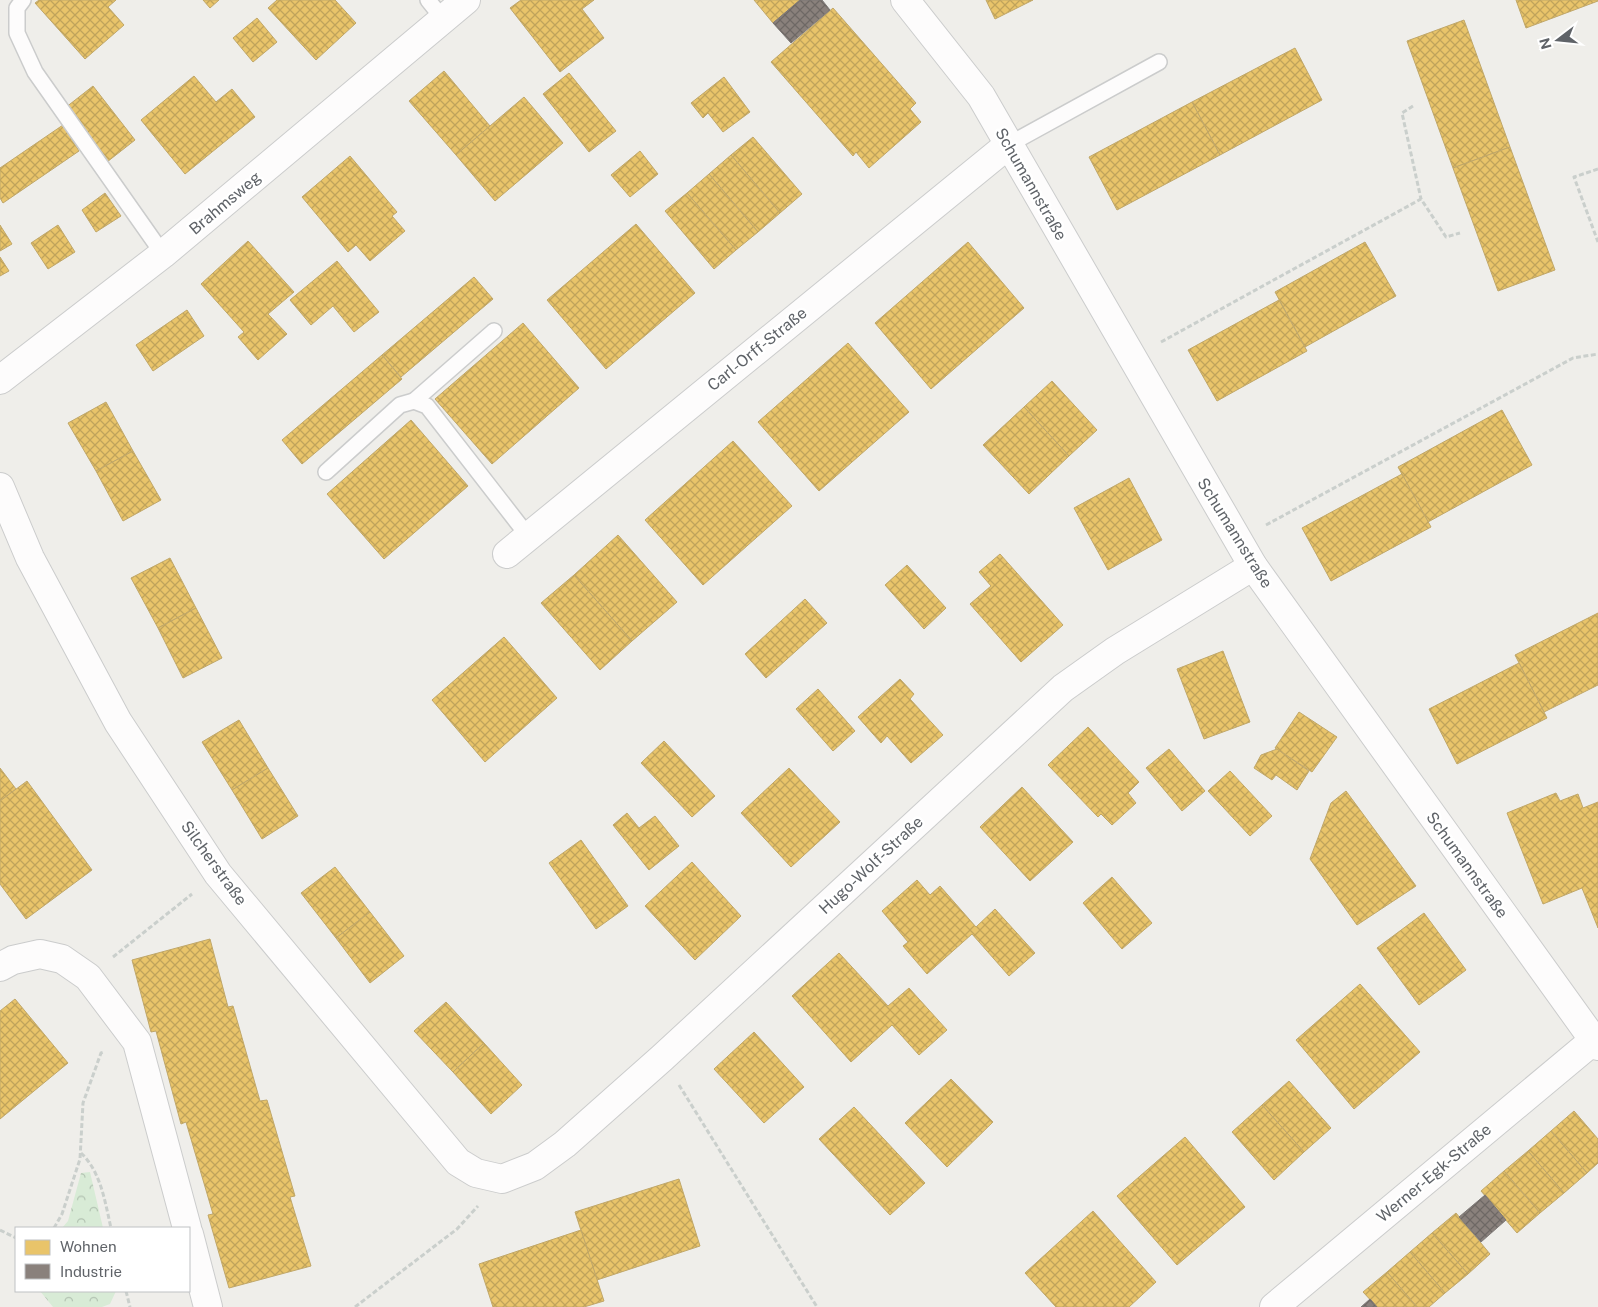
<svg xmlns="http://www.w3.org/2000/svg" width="1598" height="1307" font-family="'Public Sans',sans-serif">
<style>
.park{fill:url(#park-crowns)}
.homes{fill:url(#homes-cross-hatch);stroke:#c0a769}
.industry{fill:url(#industry-cross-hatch);stroke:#7d7876}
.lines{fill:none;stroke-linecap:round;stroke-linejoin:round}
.service-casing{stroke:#cbcccc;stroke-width:18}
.minor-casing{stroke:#cbcccc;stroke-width:30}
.path{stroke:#cacfcc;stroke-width:3;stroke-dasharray:5 2.5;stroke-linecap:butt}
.service{stroke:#fdfcfc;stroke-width:15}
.minor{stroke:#fdfcfc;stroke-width:28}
.labels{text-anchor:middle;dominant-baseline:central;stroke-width:5;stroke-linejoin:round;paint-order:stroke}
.street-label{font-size:16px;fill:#5f6368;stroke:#fff}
</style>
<defs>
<pattern id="park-crowns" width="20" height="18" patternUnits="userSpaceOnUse" patternTransform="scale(1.25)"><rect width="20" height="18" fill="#d8ebd6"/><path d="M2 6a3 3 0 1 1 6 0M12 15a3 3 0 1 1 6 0" fill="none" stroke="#b2c2b1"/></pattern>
<pattern id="homes-cross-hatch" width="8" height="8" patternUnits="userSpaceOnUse" patternTransform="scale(1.25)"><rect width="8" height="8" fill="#e9c46a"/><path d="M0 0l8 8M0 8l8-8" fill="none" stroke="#c0a35b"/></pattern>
<pattern id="industry-cross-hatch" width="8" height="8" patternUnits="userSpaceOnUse" patternTransform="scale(1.25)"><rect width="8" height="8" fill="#8a817c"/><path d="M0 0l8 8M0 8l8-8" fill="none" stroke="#6e6865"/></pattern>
</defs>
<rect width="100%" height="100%" fill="#efeeea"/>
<g class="park">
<path d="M 90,1172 L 103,1228 L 62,1228 L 68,1221 L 81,1173 Z"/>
<path d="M 40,1291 L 116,1291 L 110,1304 L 102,1307 L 53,1307 Z"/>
</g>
<g class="homes">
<path d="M 39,0 L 116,0 L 108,7 L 124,25 L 85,59 L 35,3 Z"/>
<path d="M 203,0 L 219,0 L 210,8 Z"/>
<path d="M 277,0 L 335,0 L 356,23 L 316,60 L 268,8 Z"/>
<path d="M 521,0 L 594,0 L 582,9 L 604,38 L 560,72 L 510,8 Z"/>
<path d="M 754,0 L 800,0 L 773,23 Z"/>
<path d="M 986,0 L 1033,0 L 995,19 Z"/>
<path d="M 1516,0 L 1598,0 L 1598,1 L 1526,28 Z"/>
<path d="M 833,8 L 916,103 L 910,109 L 921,122 L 869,168 L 856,152 L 853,156 L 771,62 Z"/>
<path d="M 257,18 L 277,42 L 253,62 L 233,38 Z"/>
<path d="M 1464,20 L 1510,147 L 1453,168 L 1407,41 Z"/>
<path d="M 1295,48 L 1322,100 L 1220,155 L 1192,102 Z"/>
<path d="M 444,71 L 490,126 L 456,155 L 409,101 Z"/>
<path d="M 569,73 L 616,131 L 589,152 L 543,94 Z"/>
<path d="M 194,76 L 216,102 L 232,89 L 255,117 L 185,174 L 141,120 Z"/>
<path d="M 724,77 L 750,112 L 723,132 L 708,113 L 703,118 L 691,103 Z"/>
<path d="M 93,86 L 135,140 L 107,162 L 65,108 Z"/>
<path d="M 524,97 L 563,143 L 495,201 L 456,155 Z"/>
<path d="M 1192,102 L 1220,155 L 1117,210 L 1089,157 Z"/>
<path d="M 63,125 L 79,151 L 3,203 L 0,198 L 0,168 Z"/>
<path d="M 753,137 L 802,194 L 780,213 L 731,155 Z"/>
<path d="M 1510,147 L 1555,270 L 1498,291 L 1453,168 Z"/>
<path d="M 640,151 L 658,174 L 630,197 L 611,175 Z"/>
<path d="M 731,155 L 780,213 L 758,232 L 709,174 Z"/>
<path d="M 350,156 L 397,212 L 392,216 L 405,231 L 370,261 L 356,245 L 348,252 L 302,197 Z"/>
<path d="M 709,174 L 758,232 L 736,250 L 687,193 Z"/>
<path d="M 105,193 L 121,216 L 96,232 L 82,210 Z"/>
<path d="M 687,193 L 736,250 L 714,269 L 665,211 Z"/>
<path d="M 636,224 L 695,293 L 606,369 L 547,300 Z"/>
<path d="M 0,225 L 12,244 L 0,251 Z"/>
<path d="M 58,225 L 75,252 L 48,269 L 31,243 Z"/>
<path d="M 248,241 L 294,292 L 268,314 L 287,334 L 258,360 L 238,337 L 244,332 L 201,284 Z"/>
<path d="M 968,242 L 1024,308 L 931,389 L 875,323 Z"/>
<path d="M 1365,242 L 1396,296 L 1305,347 L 1275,292 Z"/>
<path d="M 0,257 L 9,271 L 0,276 Z"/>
<path d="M 337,261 L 379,312 L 354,332 L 333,306 L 311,325 L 290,300 Z"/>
<path d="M 474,277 L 493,299 L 401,377 L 382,355 Z"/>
<path d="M 1279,300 L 1307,351 L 1217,401 L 1188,350 Z"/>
<path d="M 187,310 L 204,336 L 153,371 L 136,345 Z"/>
<path d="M 523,323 L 579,388 L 492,464 L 435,399 Z"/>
<path d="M 848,343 L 909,412 L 819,491 L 758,422 Z"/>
<path d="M 382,355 L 402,379 L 302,464 L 282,440 Z"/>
<path d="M 1052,381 L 1097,430 L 1069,456 L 1024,407 Z"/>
<path d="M 106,402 L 133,451 L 96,471 L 68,423 Z"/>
<path d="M 1024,407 L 1069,456 L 1029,494 L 983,445 Z"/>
<path d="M 1502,410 L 1532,465 L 1428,522 L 1398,467 Z"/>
<path d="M 411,420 L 468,486 L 384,559 L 327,494 Z"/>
<path d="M 733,441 L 792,506 L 703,585 L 645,520 Z"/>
<path d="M 133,451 L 161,500 L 123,521 L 96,471 Z"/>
<path d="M 1402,474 L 1431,527 L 1331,581 L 1302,528 Z"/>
<path d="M 1129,478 L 1162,540 L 1108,570 L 1074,508 Z"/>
<path d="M 618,535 L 677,602 L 632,641 L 574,575 Z"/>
<path d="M 1000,554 L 1063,625 L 1021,662 L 970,604 L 991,586 L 979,572 Z"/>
<path d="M 170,558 L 196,608 L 158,628 L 131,578 Z"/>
<path d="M 907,565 L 946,608 L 924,629 L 885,585 Z"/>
<path d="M 574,575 L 632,641 L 600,670 L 541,603 Z"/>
<path d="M 805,599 L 827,623 L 766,678 L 745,654 Z"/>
<path d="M 196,608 L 222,658 L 183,678 L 158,628 Z"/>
<path d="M 1598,613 L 1598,685 L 1544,712 L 1515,655 Z"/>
<path d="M 504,637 L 557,698 L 485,762 L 432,700 Z"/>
<path d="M 1223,651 L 1250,722 L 1204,739 L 1177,669 Z"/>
<path d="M 1519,663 L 1547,718 L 1457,764 L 1429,709 Z"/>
<path d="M 900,679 L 914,694 L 910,699 L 943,735 L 911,763 L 887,736 L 881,743 L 858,717 Z"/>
<path d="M 818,689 L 855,731 L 833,751 L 796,709 Z"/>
<path d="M 1299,712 L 1337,737 L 1312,772 L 1275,748 Z"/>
<path d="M 239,720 L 268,768 L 232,790 L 202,742 Z"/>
<path d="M 1088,727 L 1139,782 L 1128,793 L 1136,803 L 1112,825 L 1101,814 L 1098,817 L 1048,765 Z"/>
<path d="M 664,741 L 715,796 L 692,817 L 641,763 Z"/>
<path d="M 1169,749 L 1205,791 L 1182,811 L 1146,768 Z"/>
<path d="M 1277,749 L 1309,771 L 1297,790 L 1276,775 L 1272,780 L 1254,768 L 1261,755 Z"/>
<path d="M 0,768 L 16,789 L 0,801 Z"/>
<path d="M 268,768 L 298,816 L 262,839 L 232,790 Z"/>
<path d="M 789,768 L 840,822 L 791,867 L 741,813 Z"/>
<path d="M 1230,771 L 1272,816 L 1250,836 L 1208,791 Z"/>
<path d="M 27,781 L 92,870 L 26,919 L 0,884 L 0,801 Z"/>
<path d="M 1022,787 L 1073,842 L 1030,881 L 980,827 Z"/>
<path d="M 1346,791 L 1416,886 L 1357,925 L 1310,859 L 1331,803 Z"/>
<path d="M 1556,793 L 1560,801 L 1578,794 L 1583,808 L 1598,802 L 1598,928 L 1582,888 L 1543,904 L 1507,813 Z"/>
<path d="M 627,813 L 639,828 L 655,816 L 679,846 L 649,870 L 613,825 Z"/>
<path d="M 581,840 L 628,906 L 596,929 L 549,863 Z"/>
<path d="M 692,862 L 741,916 L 695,960 L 645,906 Z"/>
<path d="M 335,867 L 370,912 L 336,938 L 301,893 Z"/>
<path d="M 1112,877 L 1152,923 L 1122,949 L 1083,903 Z"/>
<path d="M 917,880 L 930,895 L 940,886 L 976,927 L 995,909 L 1035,953 L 1009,976 L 972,934 L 927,974 L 903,946 L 908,942 L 882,911 Z"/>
<path d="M 370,912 L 404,956 L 370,983 L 336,938 Z"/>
<path d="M 1424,913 L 1466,970 L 1419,1005 L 1377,948 Z"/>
<path d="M 210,939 L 228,1007 L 233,1006 L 260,1101 L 267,1100 L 295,1196 L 290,1197 L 311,1266 L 229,1288 L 208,1215 L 213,1214 L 186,1122 L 181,1124 L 156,1031 L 151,1032 L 132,960 Z"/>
<path d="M 839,953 L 888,1006 L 909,988 L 947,1030 L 919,1055 L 892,1025 L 851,1062 L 792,996 Z"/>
<path d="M 1360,984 L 1420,1052 L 1354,1109 L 1296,1040 Z"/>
<path d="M 15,999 L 68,1063 L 0,1119 L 0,1011 Z"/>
<path d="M 446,1002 L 484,1043 L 453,1072 L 414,1031 Z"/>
<path d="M 754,1032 L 804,1087 L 764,1123 L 714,1069 Z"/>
<path d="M 484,1043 L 522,1085 L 491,1114 L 453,1072 Z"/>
<path d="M 951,1079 L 993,1122 L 947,1167 L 905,1123 Z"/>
<path d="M 1289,1081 L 1331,1128 L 1304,1152 L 1262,1105 Z"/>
<path d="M 1262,1105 L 1304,1152 L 1274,1180 L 1232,1132 Z"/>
<path d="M 854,1107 L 925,1183 L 890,1215 L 819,1139 Z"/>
<path d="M 1574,1111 L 1598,1139 L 1598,1163 L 1587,1173 L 1551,1131 Z"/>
<path d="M 1551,1131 L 1587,1173 L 1564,1193 L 1528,1151 Z"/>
<path d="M 1185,1137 L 1245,1207 L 1177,1265 L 1117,1196 Z"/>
<path d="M 1528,1151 L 1564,1193 L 1540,1213 L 1504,1171 Z"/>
<path d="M 1504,1171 L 1540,1213 L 1517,1233 L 1481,1191 Z"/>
<path d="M 679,1179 L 700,1246 L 597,1280 L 575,1212 Z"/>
<path d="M 1093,1211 L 1156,1282 L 1129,1307 L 1056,1307 L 1025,1273 Z"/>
<path d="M 1456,1213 L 1490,1254 L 1468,1274 L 1432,1233 Z"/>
<path d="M 581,1230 L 604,1301 L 584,1307 L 493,1307 L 479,1264 Z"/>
<path d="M 1432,1233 L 1468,1274 L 1445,1293 L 1410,1252 Z"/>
<path d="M 1410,1252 L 1445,1293 L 1429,1307 L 1417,1307 L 1387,1272 Z"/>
<path d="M 1387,1272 L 1417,1307 L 1377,1307 L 1363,1292 Z"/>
</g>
<g class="industry">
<path d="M 800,0 L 822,0 L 830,10 L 791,43 L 773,23 Z"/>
<path d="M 1485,1195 L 1506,1220 L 1481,1242 L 1459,1217 Z"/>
<path d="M 1370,1299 L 1377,1307 L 1361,1307 Z"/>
</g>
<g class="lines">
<g class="service-casing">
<g id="service">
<path d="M 23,0 L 17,8 L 17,33 L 35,72 L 163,254"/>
<path d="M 428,0 L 444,20"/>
<path d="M 1008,145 L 1159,62"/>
<path d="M 414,401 L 494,331"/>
<path d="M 326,472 L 400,405 L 414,401 L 427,406 L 528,536"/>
</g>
</g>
<g class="minor-casing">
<g id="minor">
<path d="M 905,0 L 981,96 L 1253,566 L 1598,1046"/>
<path d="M 0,380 L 163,254 L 466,0"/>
<path d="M 0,487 L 30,558 L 118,722 L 218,874 L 458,1162 L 476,1173 L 502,1179 L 535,1166 L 565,1144 L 662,1058 L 1063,688 L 1115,651 L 1253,566"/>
<path d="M 507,554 L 1008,145"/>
<path d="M 0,967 L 13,960 L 40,954 L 62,959 L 88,977 L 137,1042 L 187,1228"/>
<path d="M 189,1234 L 208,1307"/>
<path d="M 1274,1307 L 1594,1040"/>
</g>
</g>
<g class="path">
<path d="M 1413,106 L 1402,113 L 1421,199"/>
<path d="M 1598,169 L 1574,177 L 1598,242"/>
<path d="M 1161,342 L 1421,199 L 1446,237 L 1460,233"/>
<path d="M 1266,525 L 1573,358 L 1598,354"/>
<path d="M 113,957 L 192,894"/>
<path d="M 679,1085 L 817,1307"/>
<path d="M 81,1153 C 101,1172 105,1202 111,1228"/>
<path d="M 54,1228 L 62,1214 L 80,1159 L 83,1103 L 101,1053 L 104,1052"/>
<path d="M 0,1230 L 16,1238"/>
<path d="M 126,1291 L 130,1307"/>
<path d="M 355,1307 L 457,1229 L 478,1206"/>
</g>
<use href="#service" class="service"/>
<use href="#minor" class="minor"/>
</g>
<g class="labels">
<g class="street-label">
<text transform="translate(1031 184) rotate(60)">Schumannstraße</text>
<text transform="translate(225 203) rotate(-40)">Brahmsweg</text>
<text transform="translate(757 349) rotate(-39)">Carl-Orff-Straße</text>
<text transform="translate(1235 533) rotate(58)">Schumannstraße</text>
<text transform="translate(214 863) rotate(54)">Silcherstraße</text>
<text transform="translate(871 865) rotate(-43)">Hugo-Wolf-Straße</text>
<text transform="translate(1467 865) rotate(54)">Schumannstraße</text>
<text transform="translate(1434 1173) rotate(-40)">Werner-Egk-Straße</text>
</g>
</g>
<rect x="15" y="1227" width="175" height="65" fill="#ffffff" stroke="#bfc1c3"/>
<rect x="25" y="1240" width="25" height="15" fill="#e9c46a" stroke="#bfc1c3"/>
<text x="60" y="1252" font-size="15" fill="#5f6368">Wohnen</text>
<rect x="25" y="1264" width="25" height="15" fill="#8a817c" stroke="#bfc1c3"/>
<text x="60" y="1277" font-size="15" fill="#5f6368">Industrie</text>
<g transform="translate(1558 40) rotate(254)" stroke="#ffffff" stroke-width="4" paint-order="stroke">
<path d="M0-4L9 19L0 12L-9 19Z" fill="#5f6368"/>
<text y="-8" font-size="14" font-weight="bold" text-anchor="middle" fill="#5f6368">N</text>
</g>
</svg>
